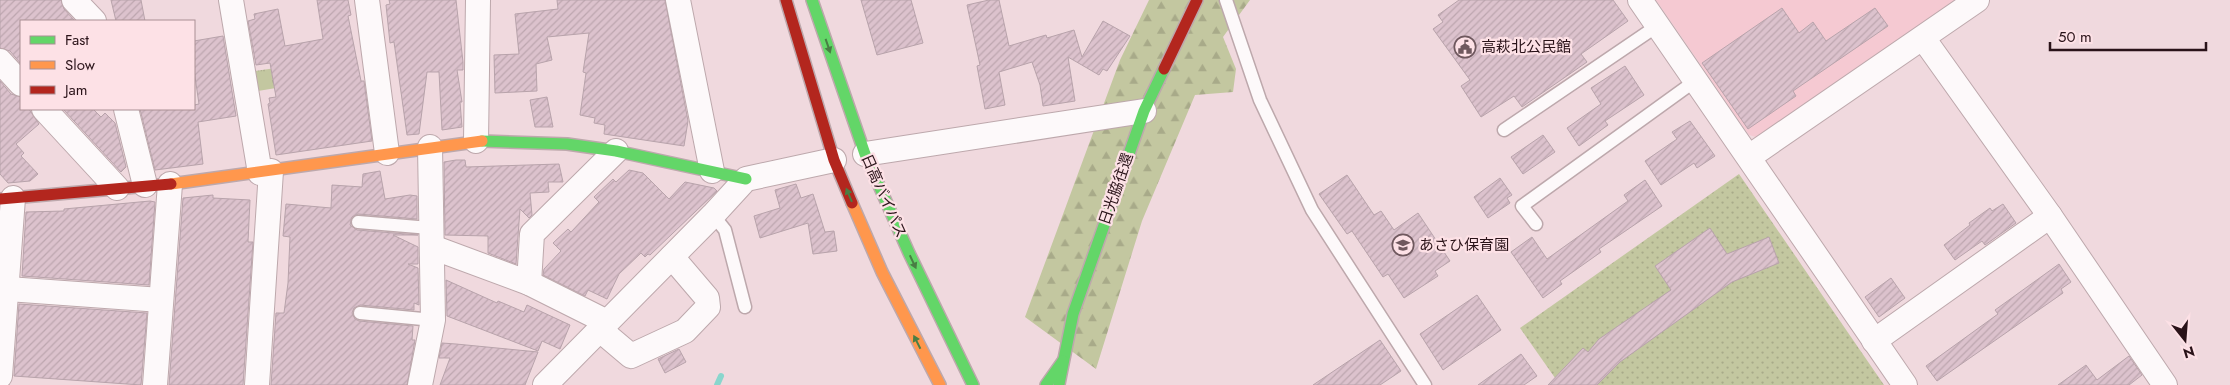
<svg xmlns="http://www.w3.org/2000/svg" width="2230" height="385" font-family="Jost,'Noto Sans JP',sans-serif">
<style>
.built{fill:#f5c9d2}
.grass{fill:url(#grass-dots)}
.forest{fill:url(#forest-firs)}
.park{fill:url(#park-tufts)}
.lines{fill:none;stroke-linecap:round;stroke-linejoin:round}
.stream{stroke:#8ad6cd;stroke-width:6}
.building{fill:url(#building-hatch);stroke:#b8a3ab}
.lane-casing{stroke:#bda8ac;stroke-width:15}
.street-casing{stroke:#bda8ac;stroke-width:26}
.fast-casing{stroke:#bda8ac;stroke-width:14}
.slow-casing{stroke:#bda8ac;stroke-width:14}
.jam-casing{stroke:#bda8ac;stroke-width:14}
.lane{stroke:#fdf9fa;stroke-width:12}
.street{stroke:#fdf9fa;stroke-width:24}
.fast{stroke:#63d668;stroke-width:11}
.slow{stroke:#ff974d;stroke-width:11}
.jam{stroke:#b3261e;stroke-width:11}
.oneway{fill:#497e44}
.labels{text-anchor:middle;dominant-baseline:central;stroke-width:4.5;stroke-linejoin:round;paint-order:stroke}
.poi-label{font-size:15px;fill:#2a1319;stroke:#fde1e6;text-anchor:start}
.street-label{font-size:15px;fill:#2a1319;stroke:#fde1e6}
</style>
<defs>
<pattern id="grass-dots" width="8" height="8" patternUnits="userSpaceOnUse" patternTransform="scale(1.25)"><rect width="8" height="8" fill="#c3c7a0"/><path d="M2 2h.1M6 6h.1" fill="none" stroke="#a8aa89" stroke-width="1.8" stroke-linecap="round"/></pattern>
<pattern id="forest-firs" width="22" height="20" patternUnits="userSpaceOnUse" patternTransform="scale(1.25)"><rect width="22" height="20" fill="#c3c7a0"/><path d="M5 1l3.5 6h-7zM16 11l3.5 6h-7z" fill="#a8aa89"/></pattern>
<pattern id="park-tufts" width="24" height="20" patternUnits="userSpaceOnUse" patternTransform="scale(1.25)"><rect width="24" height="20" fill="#c3c7a0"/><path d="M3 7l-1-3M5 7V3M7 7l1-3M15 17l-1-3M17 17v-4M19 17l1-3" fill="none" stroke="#a8aa89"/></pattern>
<pattern id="building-hatch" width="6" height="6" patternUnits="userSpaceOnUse" patternTransform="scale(1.25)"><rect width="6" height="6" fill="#dcc2cd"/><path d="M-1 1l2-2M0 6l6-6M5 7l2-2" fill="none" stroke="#bda6af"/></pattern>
</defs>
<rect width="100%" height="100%" fill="#f0d9de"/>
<path class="built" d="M 1656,0 L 1964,0 L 1763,139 L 1749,135 Z"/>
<path class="grass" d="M 1739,174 L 1884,385 L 1560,385 L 1520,328 Z"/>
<path class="forest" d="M 1149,0 L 1250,0 L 1223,37 L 1236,69 L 1233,92 L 1195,95 L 1142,221 L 1096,369 L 1025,317 L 1120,60 Z"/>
<path class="park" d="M 297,65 L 300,84 L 258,91 L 255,71 Z"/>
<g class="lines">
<path class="stream" d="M 717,385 L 721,376"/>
</g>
<g class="building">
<path d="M 0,0 L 61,0 L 64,9 L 74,20 L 21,21 L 21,64 L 10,51 L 0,48 Z"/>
<path d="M 111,0 L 141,0 L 145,21 L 116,21 Z"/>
<path d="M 317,0 L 348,0 L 351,15 L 348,16 L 361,81 L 364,81 L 372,141 L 276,155 L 268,104 L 270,103 L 269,98 L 276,97 L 270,63 L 256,65 L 248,21 L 255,19 L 254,14 L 278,9 L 285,46 L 323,39 Z"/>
<path d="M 389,0 L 456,0 L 463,62 L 463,70 L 457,70 L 462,102 L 460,102 L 462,127 L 442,130 L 439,72 L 427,72 L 419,134 L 407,135 L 394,42 L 390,43 L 386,5 L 390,4 Z"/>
<path d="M 557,0 L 665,0 L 688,121 L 684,146 L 604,134 L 605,125 L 594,123 L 595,118 L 580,115 L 586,73 L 583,72 L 589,33 L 547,37 L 552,60 L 536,64 L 537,91 L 495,93 L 494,55 L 519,54 L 515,14 L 558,9 Z"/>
<path d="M 861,0 L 911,0 L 923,43 L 877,55 Z"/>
<path d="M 989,0 L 999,0 L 1009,46 L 1046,35 L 1047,38 L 1074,30 L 1082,57 L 1103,21 L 1130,36 L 1107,71 L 1103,69 L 1099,75 L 1068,57 L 1075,101 L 1043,106 L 1040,85 L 1032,62 L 999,72 L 1005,105 L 985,109 L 977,66 L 980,65 L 967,5 Z"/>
<path d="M 1459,0 L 1613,0 L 1628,21 L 1581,54 L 1587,62 L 1522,107 L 1514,96 L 1481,117 L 1461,86 L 1470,80 L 1433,29 L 1443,22 L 1438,15 Z"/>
<path d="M 1782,8 L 1799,33 L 1813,22 L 1826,41 L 1875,8 L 1888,26 L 1793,91 L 1796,96 L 1748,129 L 1702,63 Z"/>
<path d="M 223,36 L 236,116 L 198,122 L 203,164 L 155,170 L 140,109 L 194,109 L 194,105 L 199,104 L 194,70 L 194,41 Z"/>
<path d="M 1625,66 L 1644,95 L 1605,121 L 1608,125 L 1579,146 L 1567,128 L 1601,104 L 1591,88 Z"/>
<path d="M 0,81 L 11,94 L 21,97 L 21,109 L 29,109 L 39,124 L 16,144 L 24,153 L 21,156 L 38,174 L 30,181 L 8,183 L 0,174 Z"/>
<path d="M 547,97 L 553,127 L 535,127 L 530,100 Z"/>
<path d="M 63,109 L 93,109 L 101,117 L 105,113 L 115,123 L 126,167 L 121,172 Z"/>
<path d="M 1690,121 L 1715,156 L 1697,168 L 1694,163 L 1661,185 L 1645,161 L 1677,139 L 1672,132 Z"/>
<path d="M 1543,135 L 1555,152 L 1523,174 L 1511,157 Z"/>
<path d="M 456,160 L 465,160 L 466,167 L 559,164 L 563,182 L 548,182 L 549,192 L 530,193 L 532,215 L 529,218 L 520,209 L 516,264 L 488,253 L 488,236 L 445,235 L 444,162 Z"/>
<path d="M 629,170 L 643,173 L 669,199 L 685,182 L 714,188 L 717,191 L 650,255 L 648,254 L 645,257 L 641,253 L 619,274 L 607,299 L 588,290 L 585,296 L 543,275 L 544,269 L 561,251 L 553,243 L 568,229 L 571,232 L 599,202 L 594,197 L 613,179 L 616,182 Z"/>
<path d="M 380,171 L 385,199 L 410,195 L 417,196 L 417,219 L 358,214 L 352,217 L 350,225 L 357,230 L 418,235 L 393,235 L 418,247 L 418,264 L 408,264 L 418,268 L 419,305 L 414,303 L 414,310 L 360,305 L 354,308 L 352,313 L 355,319 L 359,321 L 413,326 L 412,340 L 415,340 L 407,385 L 271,385 L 276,313 L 284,313 L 288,283 L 290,237 L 283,236 L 286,204 L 331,208 L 332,185 L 362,187 L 363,174 Z"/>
<path d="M 1347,175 L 1374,215 L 1381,211 L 1394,230 L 1418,213 L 1450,261 L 1435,271 L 1438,276 L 1404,298 L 1388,274 L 1383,277 L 1352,231 L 1347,234 L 1319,194 Z"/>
<path d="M 1500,178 L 1512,195 L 1507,198 L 1510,203 L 1488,218 L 1474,197 Z"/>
<path d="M 1645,180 L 1662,206 L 1599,249 L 1601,252 L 1560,281 L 1562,284 L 1543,298 L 1511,252 L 1532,237 L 1547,259 L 1628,201 L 1624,195 Z"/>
<path d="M 796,184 L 801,198 L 813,194 L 825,232 L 834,231 L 837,251 L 813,254 L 808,223 L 760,238 L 754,216 L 780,208 L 775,190 Z"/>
<path d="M 213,195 L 213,198 L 250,200 L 248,242 L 253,242 L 243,385 L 169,385 L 183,198 Z"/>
<path d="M 150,201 L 155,202 L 149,285 L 22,276 L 26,212 L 64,211 L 64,209 Z"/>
<path d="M 2003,204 L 2016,223 L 1985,245 L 1982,241 L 1955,260 L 1944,245 L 1970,225 L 1969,223 L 1990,208 L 1992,211 Z"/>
<path d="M 1710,228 L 1727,254 L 1769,237 L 1779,263 L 1732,282 L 1620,362 L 1597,385 L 1548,385 L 1583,348 L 1588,352 L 1599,339 L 1671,290 L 1655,266 Z"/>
<path d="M 2059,264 L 2071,282 L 2061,289 L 2063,293 L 1937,381 L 1926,366 L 1998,314 L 1995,310 Z"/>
<path d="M 1891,278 L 1905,298 L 1879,317 L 1865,297 Z"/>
<path d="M 446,280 L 497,303 L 498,301 L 524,312 L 527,305 L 570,325 L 560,349 L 542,341 L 538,351 L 447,316 Z"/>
<path d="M 1477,295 L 1501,330 L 1443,370 L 1420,334 Z"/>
<path d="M 19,304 L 147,313 L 141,385 L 14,376 Z"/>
<path d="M 1380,340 L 1401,371 L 1380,385 L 1313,385 Z"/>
<path d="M 442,343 L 456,344 L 538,352 L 525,385 L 440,385 L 450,358 L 439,358 Z"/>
<path d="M 679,349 L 686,362 L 665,373 L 658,359 Z"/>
<path d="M 1521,354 L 1537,376 L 1524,385 L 1478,385 Z"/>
<path d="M 2129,356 L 2142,375 L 2129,385 L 2058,385 L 2086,365 L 2097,380 Z"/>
</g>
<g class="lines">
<g class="lane-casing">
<g id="lane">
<path d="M 1226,0 L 1260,100 L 1312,210 L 1425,385"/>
<path d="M 1504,130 L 1657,26"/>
<path d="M 713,215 L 725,230 L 745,307"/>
<path d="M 358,222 L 430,228"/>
<path d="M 1536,224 L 1522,206 L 1695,81"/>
<path d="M 360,313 L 433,320"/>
</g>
</g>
<g class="street-casing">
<g id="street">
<path d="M 74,0 L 94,21"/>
<path d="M 231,0 L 260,173"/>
<path d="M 367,0 L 387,153"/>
<path d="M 678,0 L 712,171"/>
<path d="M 1640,0 L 1905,385"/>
<path d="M 1923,38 L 2050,216 L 2165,385"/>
<path d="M 0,61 L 21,84"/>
<path d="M 44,109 L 117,188"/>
<path d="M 126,109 L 145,185"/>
<path d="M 476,141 L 478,0"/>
<path d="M 865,154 L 1144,111"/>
<path d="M 1749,157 L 1977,0"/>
<path d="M 432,247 L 529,283 L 607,322"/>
<path d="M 529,283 L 532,234 L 616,151"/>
<path d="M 8,289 L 161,300"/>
<path d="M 599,329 L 631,356 L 685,331 L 708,307 L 707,298 L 672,257"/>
<path d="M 1874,341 L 2050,216"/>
<path d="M 0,376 L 13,198"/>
<path d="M 155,385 L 170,184"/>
<path d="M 257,385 L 271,171"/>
<path d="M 420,385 L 433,320 L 430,147"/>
<path d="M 545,385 L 713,215 L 746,179 L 834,160"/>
</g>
</g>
<g class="fast-casing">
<g id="fast">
<path d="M 812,0 L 865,154 L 909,253 L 973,385"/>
<path d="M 482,141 L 567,144 L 616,151 L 746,179"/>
<path d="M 1059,384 L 1073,314 L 1144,111 L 1164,69"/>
<path d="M 1046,385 L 1063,361"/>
</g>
</g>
<g class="slow-casing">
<g id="slow">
<path d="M 171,184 L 482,141"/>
<path d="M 852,203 L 882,272 L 940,385"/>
</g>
</g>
<g class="jam-casing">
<g id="jam">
<path d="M 786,0 L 834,160 L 852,203"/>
<path d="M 1164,69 L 1197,0"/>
<path d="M 0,199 L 171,184"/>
</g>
</g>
<use href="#lane" class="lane"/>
<use href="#street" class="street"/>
<use href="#fast" class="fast"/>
<use href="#slow" class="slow"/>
<use href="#jam" class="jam"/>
</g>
<defs><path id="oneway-solid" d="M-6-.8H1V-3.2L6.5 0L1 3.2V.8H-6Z" transform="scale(1.25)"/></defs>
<g class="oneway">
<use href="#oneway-solid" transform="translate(828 46) rotate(71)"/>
<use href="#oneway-solid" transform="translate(849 195) rotate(-113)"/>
<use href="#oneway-solid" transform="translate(913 262) rotate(65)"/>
<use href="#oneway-solid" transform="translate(917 342) rotate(-117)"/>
</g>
<defs>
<g id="civic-ring" transform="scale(1.125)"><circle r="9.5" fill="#fde1e6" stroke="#6f585e" stroke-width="1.5"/><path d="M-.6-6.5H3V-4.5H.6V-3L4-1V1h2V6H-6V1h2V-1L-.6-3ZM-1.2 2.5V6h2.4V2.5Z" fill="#6f585e"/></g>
<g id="school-ring" transform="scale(1.125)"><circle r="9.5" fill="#fde1e6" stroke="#6f585e" stroke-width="1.5"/><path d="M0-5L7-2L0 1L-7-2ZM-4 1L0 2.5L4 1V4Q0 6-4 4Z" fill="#6f585e"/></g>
</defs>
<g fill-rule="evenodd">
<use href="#civic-ring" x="1465" y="47"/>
<use href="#school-ring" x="1403" y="245"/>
</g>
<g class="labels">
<g class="poi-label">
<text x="1481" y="47">高萩北公民館</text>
<text x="1419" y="245">あさひ保育園</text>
</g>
<g class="street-label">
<text transform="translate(1116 189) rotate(-71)">日光脇往還</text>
<text transform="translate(884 196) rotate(66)">日高バイパス</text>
</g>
</g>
<rect x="20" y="20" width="175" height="90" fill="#fde1e6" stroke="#a98f94"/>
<rect x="30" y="36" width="25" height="8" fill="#63d668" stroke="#a98f94"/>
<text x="65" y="45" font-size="15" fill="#2a1319">Fast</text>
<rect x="30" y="61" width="25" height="8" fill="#ff974d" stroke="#a98f94"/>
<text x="65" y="70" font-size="15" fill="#2a1319">Slow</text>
<rect x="30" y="86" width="25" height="8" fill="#b3261e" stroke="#a98f94"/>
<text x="65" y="95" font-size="15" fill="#2a1319">Jam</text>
<g transform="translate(2185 340) rotate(163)" stroke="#fde1e6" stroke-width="4" paint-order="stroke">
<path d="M0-4L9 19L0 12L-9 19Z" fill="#2a1319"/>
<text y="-8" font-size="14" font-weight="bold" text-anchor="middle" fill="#2a1319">N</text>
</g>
<path d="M2050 42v8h156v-8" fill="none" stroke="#2a1319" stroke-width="2.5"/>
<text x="2058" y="42" font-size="15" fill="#2a1319" stroke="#fde1e6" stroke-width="4" paint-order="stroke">50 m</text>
</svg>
